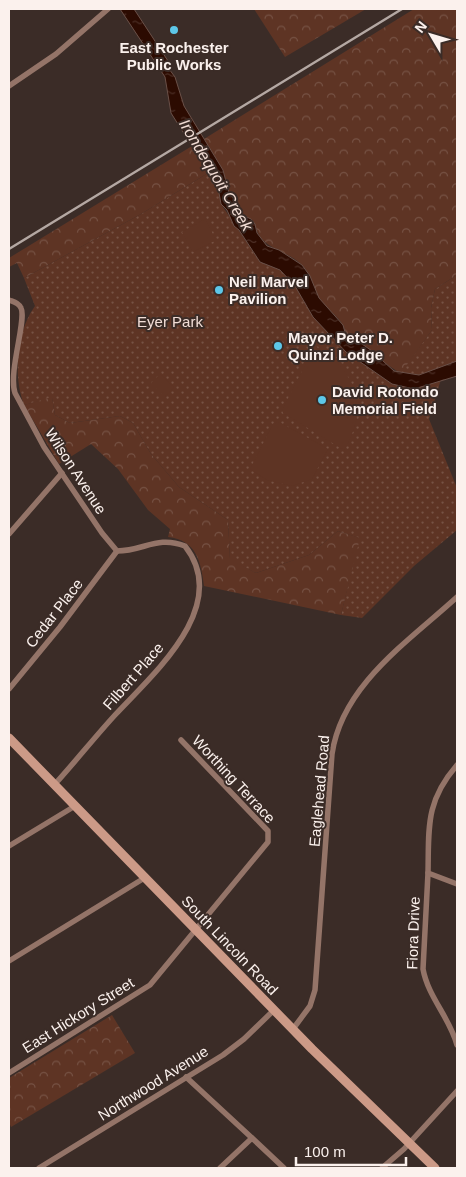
<svg xmlns="http://www.w3.org/2000/svg" width="466" height="1177" font-family="Helvetica,sans-serif">
<style>
.grass{fill:url(#grass-dots)}
.forest{fill:url(#forest-crowns)}
.garden{fill:#5e3424}
.water{fill:url(#water-ripples);stroke:#6a5048}
.lines{fill:none;stroke-linecap:round;stroke-linejoin:round}
.street{stroke:#947468;stroke-width:5.5}
.secondary{stroke:#cc9a87;stroke-width:9}
.rail{stroke:#b4a8a3;stroke-width:2.5}
.poi-dot{fill:#5dc7e8;stroke:#3b2c27;stroke-width:2}
.labels{text-anchor:middle;dominant-baseline:central;stroke-width:4;stroke-linejoin:round;paint-order:stroke}
.poi-label{font-size:15px;font-weight:bold;fill:#fbf1ed;stroke:#3b2c27;text-anchor:start}
.park-label{font-size:15px;fill:#f2ddd6;stroke:#3b2c27}
.street-label{font-size:15px;fill:#fbf1ed;stroke:#3b2c27}
.water-label{font-size:16px;font-style:italic;fill:#f1dcd4;stroke:#3b2c27}
</style>
<defs>
<pattern id="grass-dots" width="8" height="8" patternUnits="userSpaceOnUse" patternTransform="scale(1.25)"><rect width="8" height="8" fill="#5e3424"/><path d="M2 2h.1M6 6h.1" fill="none" stroke="#765244" stroke-width="1.8" stroke-linecap="round"/></pattern>
<pattern id="forest-crowns" width="20" height="18" patternUnits="userSpaceOnUse" patternTransform="scale(1.25)"><rect width="20" height="18" fill="#5e3424"/><path d="M2 6a3 3 0 1 1 6 0M12 15a3 3 0 1 1 6 0" fill="none" stroke="#765244"/></pattern>
<pattern id="water-ripples" width="26" height="14" patternUnits="userSpaceOnUse" patternTransform="scale(1.25)"><rect width="26" height="14" fill="#2c0b01"/><path d="M2 4q2-2 4 0t4 0M15 11q2-2 4 0t4 0" fill="none" stroke="#4c2f26"/></pattern>
</defs>
<rect width="100%" height="100%" fill="#3b2c27"/>
<path class="grass" d="M 208,173 L 219,192 L 221,204 L 260,262 L 280,270 L 295,286 L 313,317 L 346,352 L 392,384 L 432,330 L 431,308 L 435,289 L 457,275 L 457,361 L 445,366 L 429,419 L 457,488 L 457,530 L 414,566 L 362,618 L 341,615 L 359,538 L 338,531 L 309,555 L 256,573 L 230,560 L 228,520 L 179,487 L 151,454 L 133,423 L 120,416 L 70,423 L 55,415 L 52,398 L 24,405 C 13,376 16,332 35,306 L 24,278 L 141,214 Z"/>
<g class="forest">
<path d="M 254,9 L 366,9 L 285,57 Z"/>
<path d="M 414,9 L 457,9 L 457,275 L 435,289 L 431,308 L 432,330 L 401,373 C 396,372 353,340 348,335 C 345,332 345,329 343,325 C 337,315 326,308 319,299 C 312,288 312,275 302,265 C 286,249 260,250 255,224 L 238,213 L 238,207 L 229,193 L 223,171 L 204,139 Z"/>
<path d="M 192,146 L 208,173 L 141,214 L 24,278 L 17,263 L 9,267 L 9,258 Z"/>
<path d="M 52,397 L 55,415 L 70,423 L 120,416 L 133,423 L 151,454 L 179,487 L 228,520 L 230,559 L 256,573 L 309,555 L 338,531 L 360,538 L 341,615 L 204,586 C 201,561 196,540 168,537 L 170,529 L 148,510 L 118,469 L 91,444 L 59,464 L 24,405 Z"/>
<path d="M 112,1015 L 135,1053 L 11,1127 L 9,1122 L 9,1078 Z"/>
</g>
<g class="garden">
<path d="M 205,219 L 216,240 L 193,252 L 182,232 Z"/>
<path d="M 315,346 C 356,370 370,408 344,450 L 283,413 L 282,410 Z"/>
<path d="M 160,374 L 174,387 L 165,397 L 151,383 Z"/>
<path d="M 279,422 L 328,449 L 312,479 L 292,486 L 267,480 L 250,469 L 273,424 Z"/>
</g>
<path class="water" d="M 120,9 L 134,9 L 170,64 L 169,69 L 175,77 L 184,106 L 223,170 L 229,193 L 236,202 L 238,213 L 251,219 L 255,224 L 257,233 L 267,246 L 279,250 L 302,265 L 310,276 L 319,298 L 343,325 L 345,332 L 372,351 L 394,371 L 419,375 L 457,361 L 457,376 L 414,389 L 392,384 L 346,352 L 313,317 L 295,286 L 280,270 L 260,262 L 239,230 L 234,226 L 227,210 L 221,204 L 219,193 L 210,175 L 171,113 L 165,77 Z"/>
<g class="lines">
<g class="street">
<path d="M 9,86 L 56,54 L 108,9"/>
<path d="M 9,300 C 14,302 19,303 21,308 C 27,319 8,372 15,393 L 44,447 L 102,533 L 117,551 C 144,551 157,535 185,546 C 232,606 153,674 115,715 C 94,738 75,762 55,784"/>
<path d="M 9,534 L 62,473"/>
<path d="M 9,689 L 60,627 L 117,551"/>
<path d="M 457,765 C 425,802 429,828 428,873 L 457,884"/>
<path d="M 9,846 L 75,806"/>
<path d="M 428,873 L 423,969 C 428,997 450,1018 457,1045"/>
<path d="M 9,961 L 146,877"/>
<path d="M 293,1029 L 310,1006 L 315,990 L 332,754 C 342,685 409,641 457,597"/>
<path d="M 9,1073 L 150,985 L 268,842 L 268,831 L 181,740"/>
<path d="M 186,1077 L 252,1138"/>
<path d="M 39,1168 L 223,1055 L 244,1039 L 274,1010"/>
<path d="M 220,1168 L 252,1138 L 284,1168"/>
<path d="M 382,1168 L 404,1149 L 457,1091"/>
</g>
<path class="secondary" d="M 9,738 L 312,1049 L 435,1168"/>
<path class="rail" d="M 9,249 L 402,9"/>
</g>
<g class="poi-dot">
<circle cx="174" cy="30" r="5"/>
<circle cx="219" cy="290" r="5"/>
<circle cx="278" cy="346" r="5"/>
<circle cx="322" cy="400" r="5"/>
</g>
<g class="labels">
<g class="poi-label">
<text x="174" y="47" text-anchor="middle">East Rochester<tspan x="174" dy="17">Public Works</tspan></text>
<text x="229" y="281">Neil Marvel<tspan x="229" dy="17">Pavilion</tspan></text>
<text x="288" y="337">Mayor Peter D.<tspan x="288" dy="17">Quinzi Lodge</tspan></text>
<text x="332" y="391">David Rotondo<tspan x="332" dy="17">Memorial Field</tspan></text>
</g>
<g class="park-label">
<text x="170" y="321">Eyer Park</text>
</g>
<g class="street-label">
<text transform="translate(76 471) rotate(57)">Wilson Avenue</text>
<text transform="translate(54 613) rotate(-52)">Cedar Place</text>
<text transform="translate(133 676) rotate(-49)">Filbert Place</text>
<text transform="translate(234 779) rotate(47)">Worthing Terrace</text>
<text transform="translate(319 791) rotate(-85)">Eaglehead Road</text>
<text transform="translate(413 933) rotate(-88)">Fiora Drive</text>
<text transform="translate(230 945) rotate(46)">South Lincoln Road</text>
<text transform="translate(78 1015) rotate(-32)">East Hickory Street</text>
<text transform="translate(153 1083) rotate(-32)">Northwood Avenue</text>
</g>
<g class="water-label">
<text transform="translate(216 175) rotate(59)">Irondequoit Creek</text>
</g>
</g>
<rect width="466" height="1177" fill="none" stroke="#fbf1ed" stroke-width="20"/>
<g transform="translate(431 35) rotate(308)" stroke="#3b2c27" stroke-width="4" paint-order="stroke">
<path d="M0-4L9 19L0 12L-9 19Z" fill="#fbf1ed"/>
<text y="-8" font-size="14" font-weight="bold" text-anchor="middle" fill="#fbf1ed">N</text>
</g>
<path d="M296 1157v8h110v-8" fill="none" stroke="#fbf1ed" stroke-width="2.5"/>
<text x="304" y="1157" font-size="15" fill="#fbf1ed" stroke="#3b2c27" stroke-width="4" paint-order="stroke">100 m</text>
</svg>
